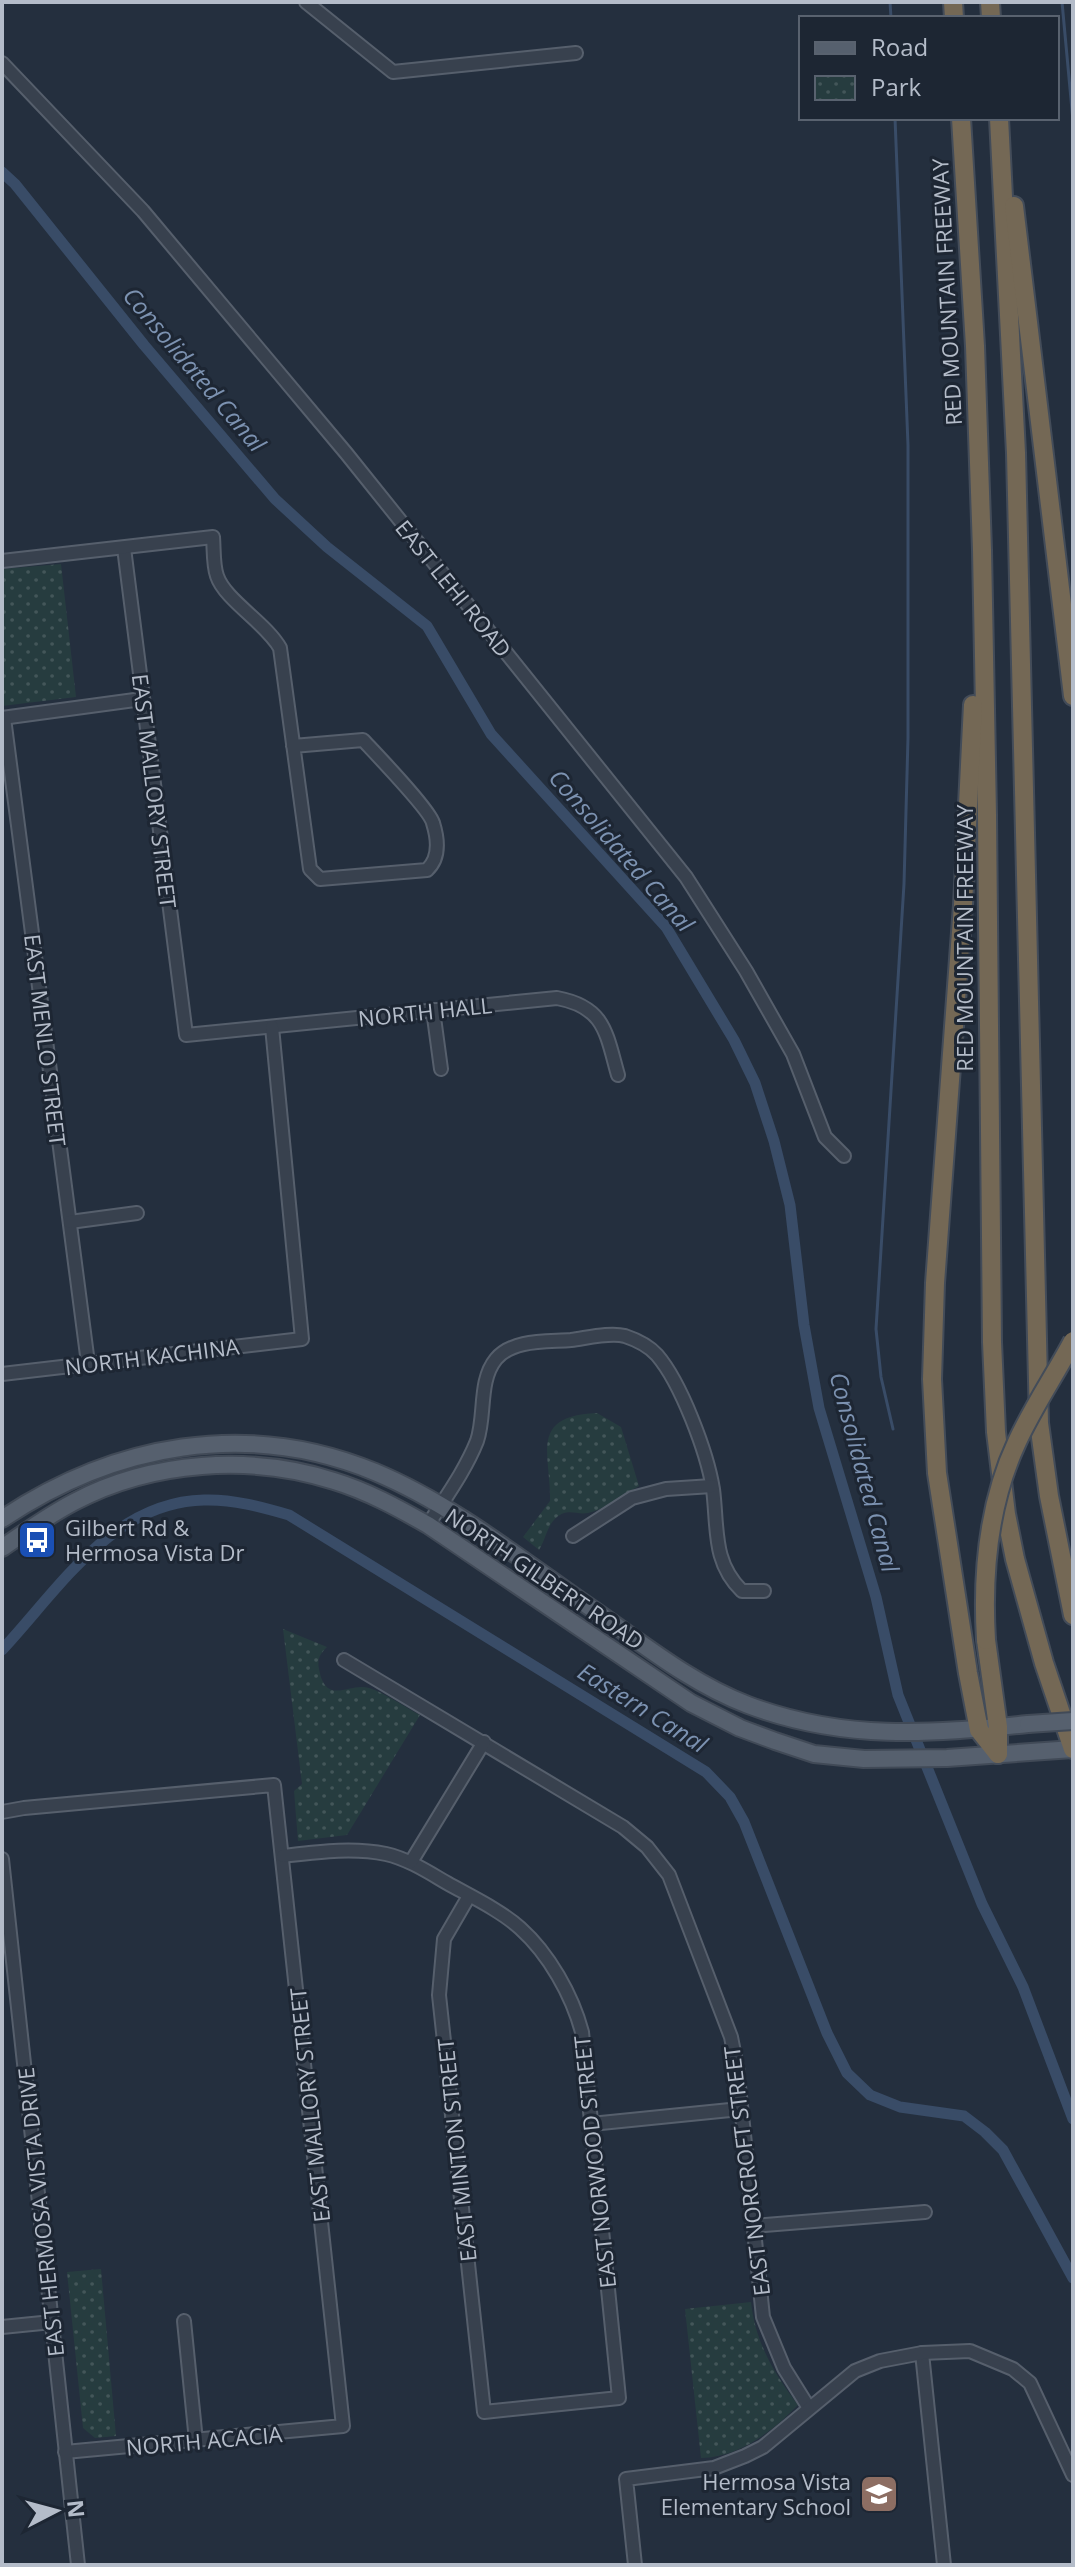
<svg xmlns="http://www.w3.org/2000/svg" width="1075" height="2567" font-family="'Open Sans',sans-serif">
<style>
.park{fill:url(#park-dots)}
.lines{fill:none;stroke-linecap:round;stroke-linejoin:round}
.stream{stroke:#394c67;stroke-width:3}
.canal{stroke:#394c67;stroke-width:11}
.minor-casing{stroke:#565f6c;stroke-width:16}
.major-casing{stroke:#414a57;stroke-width:20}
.highway-casing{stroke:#434c59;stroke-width:22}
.minor{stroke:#38414e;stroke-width:12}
.major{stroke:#56606e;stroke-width:16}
.highway{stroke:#746855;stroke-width:18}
.major-bridge-casing{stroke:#414a57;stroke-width:20;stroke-linecap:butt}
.highway-bridge-casing{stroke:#434c59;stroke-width:22;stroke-linecap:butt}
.major-bridge{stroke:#56606e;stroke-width:16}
.highway-bridge{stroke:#746855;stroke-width:18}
.labels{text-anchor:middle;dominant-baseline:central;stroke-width:6;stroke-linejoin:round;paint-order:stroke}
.street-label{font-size:22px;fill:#b4bcc9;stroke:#1d2633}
.poi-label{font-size:22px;fill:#b4bcc9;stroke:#1d2633;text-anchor:start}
.water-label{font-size:24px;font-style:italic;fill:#7c92b1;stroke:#1d2633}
</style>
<defs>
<pattern id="park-dots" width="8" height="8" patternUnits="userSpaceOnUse" patternTransform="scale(2)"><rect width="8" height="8" fill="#263c3f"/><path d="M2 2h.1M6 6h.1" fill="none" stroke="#435659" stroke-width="1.8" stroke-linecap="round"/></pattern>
</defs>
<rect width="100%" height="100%" fill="#242f3e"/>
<g class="park">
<path d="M 61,564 L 76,697 L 2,706 L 2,569 Z"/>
<path d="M 597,1413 L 621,1427 L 639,1486 C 624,1495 605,1510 588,1513 C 576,1515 568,1508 557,1517 C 547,1525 546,1539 539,1550 L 523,1537 L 550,1501 C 551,1454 528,1416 597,1413 Z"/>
<path d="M 283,1629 L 327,1647 C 320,1654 317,1659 319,1669 C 326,1707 349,1682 369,1688 C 386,1693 404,1707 420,1715 L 347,1835 L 298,1841 L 294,1791 L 302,1784 Z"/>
<path d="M 101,2269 L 116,2436 L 95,2438 L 83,2428 L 67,2272 Z"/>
<path d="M 751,2302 C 755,2341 774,2374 798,2405 C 772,2432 739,2457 701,2458 L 685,2309 Z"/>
</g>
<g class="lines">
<g class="stream">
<path d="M 890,2 L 891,18"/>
<path d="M 1062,2 L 1073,121"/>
<path d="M 893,1429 L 881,1377 L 876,1329 L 904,884 L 908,738 L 908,445 L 895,118"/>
</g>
<g class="canal">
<path d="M 2,172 L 15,184 L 144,345 L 275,499 L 327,547 L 427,626 L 491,734 L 666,927 L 734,1040 L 755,1083 L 774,1141 L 790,1205 L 804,1325 L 819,1408 L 876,1597 L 898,1695 L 982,1904 L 1023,1987 L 1073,2119"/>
<path d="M 2,1650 C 59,1589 112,1502 204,1500 C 233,1499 261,1507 289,1515 L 706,1772 L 730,1797 L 744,1822 L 827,2033 L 847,2073 L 870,2095 L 900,2107 L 964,2116 L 985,2132 L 1003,2150 L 1073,2278"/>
</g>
<g class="minor-casing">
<g id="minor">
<path d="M 306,2 L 393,72 L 576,53"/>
<path d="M 2,63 L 143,211 L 346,453 L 686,877 L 746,971 L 793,1054 L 825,1137 L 844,1156"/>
<path d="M 124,548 L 186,1035 L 557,998 C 605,1007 606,1033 618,1075"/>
<path d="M 2,561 L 213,537 C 214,549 213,565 217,576 C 225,600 266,623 280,648 L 310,869 L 320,879 L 427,870 C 440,858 438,839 433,823 C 430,810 376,754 363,740 L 293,746"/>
<path d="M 2,718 L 142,699"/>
<path d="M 4,718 L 88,1363"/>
<path d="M 433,1010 L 441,1069"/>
<path d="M 70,1222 L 137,1213"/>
<path d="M 2,1374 L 302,1339 L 272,1027"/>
<path d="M 428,1525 C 445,1498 465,1471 477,1441 C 486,1415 478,1381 496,1359 C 513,1339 547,1342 571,1340 C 587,1338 610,1332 625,1336 C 637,1340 649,1346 657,1355 C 681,1383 707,1452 713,1489 C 718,1528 712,1562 742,1591 L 764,1591"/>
<path d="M 573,1536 L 632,1498 L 666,1489 L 712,1486"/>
<path d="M 344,1660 L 623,1827 L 647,1847 L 669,1875 L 731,2037 L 737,2067 L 763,2317 L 784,2368 L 809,2408"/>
<path d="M 2,1812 L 24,1808 L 274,1785 L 343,2426 L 65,2452"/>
<path d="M 283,1856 C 317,1852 352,1847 386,1854 C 408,1859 428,1872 447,1883 C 470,1896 500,1910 520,1928 C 549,1954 572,1995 582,2032 L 619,2398 L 484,2412 L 439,1995 L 444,1939 L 469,1896"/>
<path d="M 2,1859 L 78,2565"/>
<path d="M 411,1862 L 484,1742"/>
<path d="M 591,2124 L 740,2109"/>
<path d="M 753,2226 L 925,2212"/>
<path d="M 184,2321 L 196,2441"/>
<path d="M 2,2327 L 52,2322"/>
<path d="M 922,2353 L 944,2565"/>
<path d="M 635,2565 L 626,2479 L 714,2468 L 745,2456 L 763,2447 L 855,2371 L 880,2361 L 922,2353 L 970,2351 L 1013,2369 L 1030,2383 L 1073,2475"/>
</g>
</g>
<g class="major-casing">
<g id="major">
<path d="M 2,1519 C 114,1444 247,1419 375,1472 C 454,1505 524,1562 594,1610 C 643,1644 692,1684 748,1705 C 844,1741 930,1734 1028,1724"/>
<path d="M 2,1548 C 25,1532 49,1515 74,1502 C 151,1461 251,1454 334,1481 C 367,1491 398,1508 428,1525 L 691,1703 L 740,1728 L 775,1741 L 814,1754 L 864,1759 L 947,1758 L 1073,1749"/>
</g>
</g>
<g class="highway-casing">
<g id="highway">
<path d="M 953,2 L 954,18"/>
<path d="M 990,2 L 991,18"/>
<path d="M 961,118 L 975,346 L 982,550 L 987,815 L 992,1342 L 996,1432 L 1006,1514 L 1015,1559 L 1044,1663 L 1073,1749"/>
<path d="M 999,118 L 1016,453 L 1039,1423 L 1049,1496 L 1073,1615"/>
<path d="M 1014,206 L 1073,696"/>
<path d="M 973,705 L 963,905 L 935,1283 L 932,1379 L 937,1473 L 968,1673 L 979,1730 L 998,1754"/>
<path d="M 986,1640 L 998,1727 L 998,1754"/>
</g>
</g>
<use href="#minor" class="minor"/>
<use href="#major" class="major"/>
<use href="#highway" class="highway"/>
<g class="major-bridge-casing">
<path id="major-bridge" d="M 1028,1724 L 1073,1721"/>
</g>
<g class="highway-bridge-casing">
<path id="highway-bridge" d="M 986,1640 C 982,1573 988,1504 1017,1442 C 1033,1407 1055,1375 1073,1341"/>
</g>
<use href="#major-bridge" class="major-bridge"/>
<use href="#highway-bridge" class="highway-bridge"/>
</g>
<defs>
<g id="bus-square" transform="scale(2)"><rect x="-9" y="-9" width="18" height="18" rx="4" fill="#1a4fb4" stroke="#1d2633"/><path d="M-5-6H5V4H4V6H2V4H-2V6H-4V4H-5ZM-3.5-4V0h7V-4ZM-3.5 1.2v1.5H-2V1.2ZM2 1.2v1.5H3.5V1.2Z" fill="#fff"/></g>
<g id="school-square" transform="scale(2)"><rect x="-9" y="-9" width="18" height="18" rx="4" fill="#8d6e63" stroke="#1d2633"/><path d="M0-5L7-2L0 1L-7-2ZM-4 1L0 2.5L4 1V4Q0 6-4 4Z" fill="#fff"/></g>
</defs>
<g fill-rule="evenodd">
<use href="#bus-square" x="37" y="1540"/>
<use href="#school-square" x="879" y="2494"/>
</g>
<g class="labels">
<g class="street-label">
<text transform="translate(946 292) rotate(-93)">RED MOUNTAIN FREEWAY</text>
<text transform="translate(454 588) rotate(51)">EAST LEHI ROAD</text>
<text transform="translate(155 791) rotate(83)">EAST MALLORY STREET</text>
<text transform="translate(964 938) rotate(-90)">RED MOUNTAIN FREEWAY</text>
<text transform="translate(425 1011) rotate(-6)">NORTH HALL</text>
<text transform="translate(46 1040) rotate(83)">EAST MENLO STREET</text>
<text transform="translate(152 1356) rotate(-7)">NORTH KACHINA</text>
<text transform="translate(545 1578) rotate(34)">NORTH GILBERT ROAD</text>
<text transform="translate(309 2105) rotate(-96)">EAST MALLORY STREET</text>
<text transform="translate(456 2150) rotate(-96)">EAST MINTON STREET</text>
<text transform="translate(594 2162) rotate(-96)">EAST NORWOOD STREET</text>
<text transform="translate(746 2171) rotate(-97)">EAST NORCROFT STREET</text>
<text transform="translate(40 2212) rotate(-96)">EAST HERMOSA VISTA DRIVE</text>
<text transform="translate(204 2440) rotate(-5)">NORTH ACACIA</text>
</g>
<g class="poi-label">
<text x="65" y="1527">Gilbert Rd &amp;<tspan x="65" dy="25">Hermosa Vista Dr</tspan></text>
<text x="851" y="2481" text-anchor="end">Hermosa Vista<tspan x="851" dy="25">Elementary School</tspan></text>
</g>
<g class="water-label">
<text transform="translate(195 369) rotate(50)">Consolidated Canal</text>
<text transform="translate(622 850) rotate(49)">Consolidated Canal</text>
<text transform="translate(865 1472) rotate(75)">Consolidated Canal</text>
<text transform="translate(643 1707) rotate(32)">Eastern Canal</text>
</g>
</g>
<rect width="1075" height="2567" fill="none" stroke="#b4bcc9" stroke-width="8"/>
<rect x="799" y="16" width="260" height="104" fill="#1d2633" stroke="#59626f" stroke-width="2"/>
<rect x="815" y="42" width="40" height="12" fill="#56606e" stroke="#59626f" stroke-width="2"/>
<text x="871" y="56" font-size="24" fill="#b4bcc9">Road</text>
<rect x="815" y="76" width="40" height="24" fill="url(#park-dots)" stroke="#59626f" stroke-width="2"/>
<text x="871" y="96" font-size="24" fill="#b4bcc9">Park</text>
<g transform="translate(56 2511) rotate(84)" stroke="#1d2633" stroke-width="6" paint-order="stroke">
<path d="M0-6L14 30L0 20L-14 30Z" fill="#b4bcc9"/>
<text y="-12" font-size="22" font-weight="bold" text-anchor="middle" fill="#b4bcc9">N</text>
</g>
</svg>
